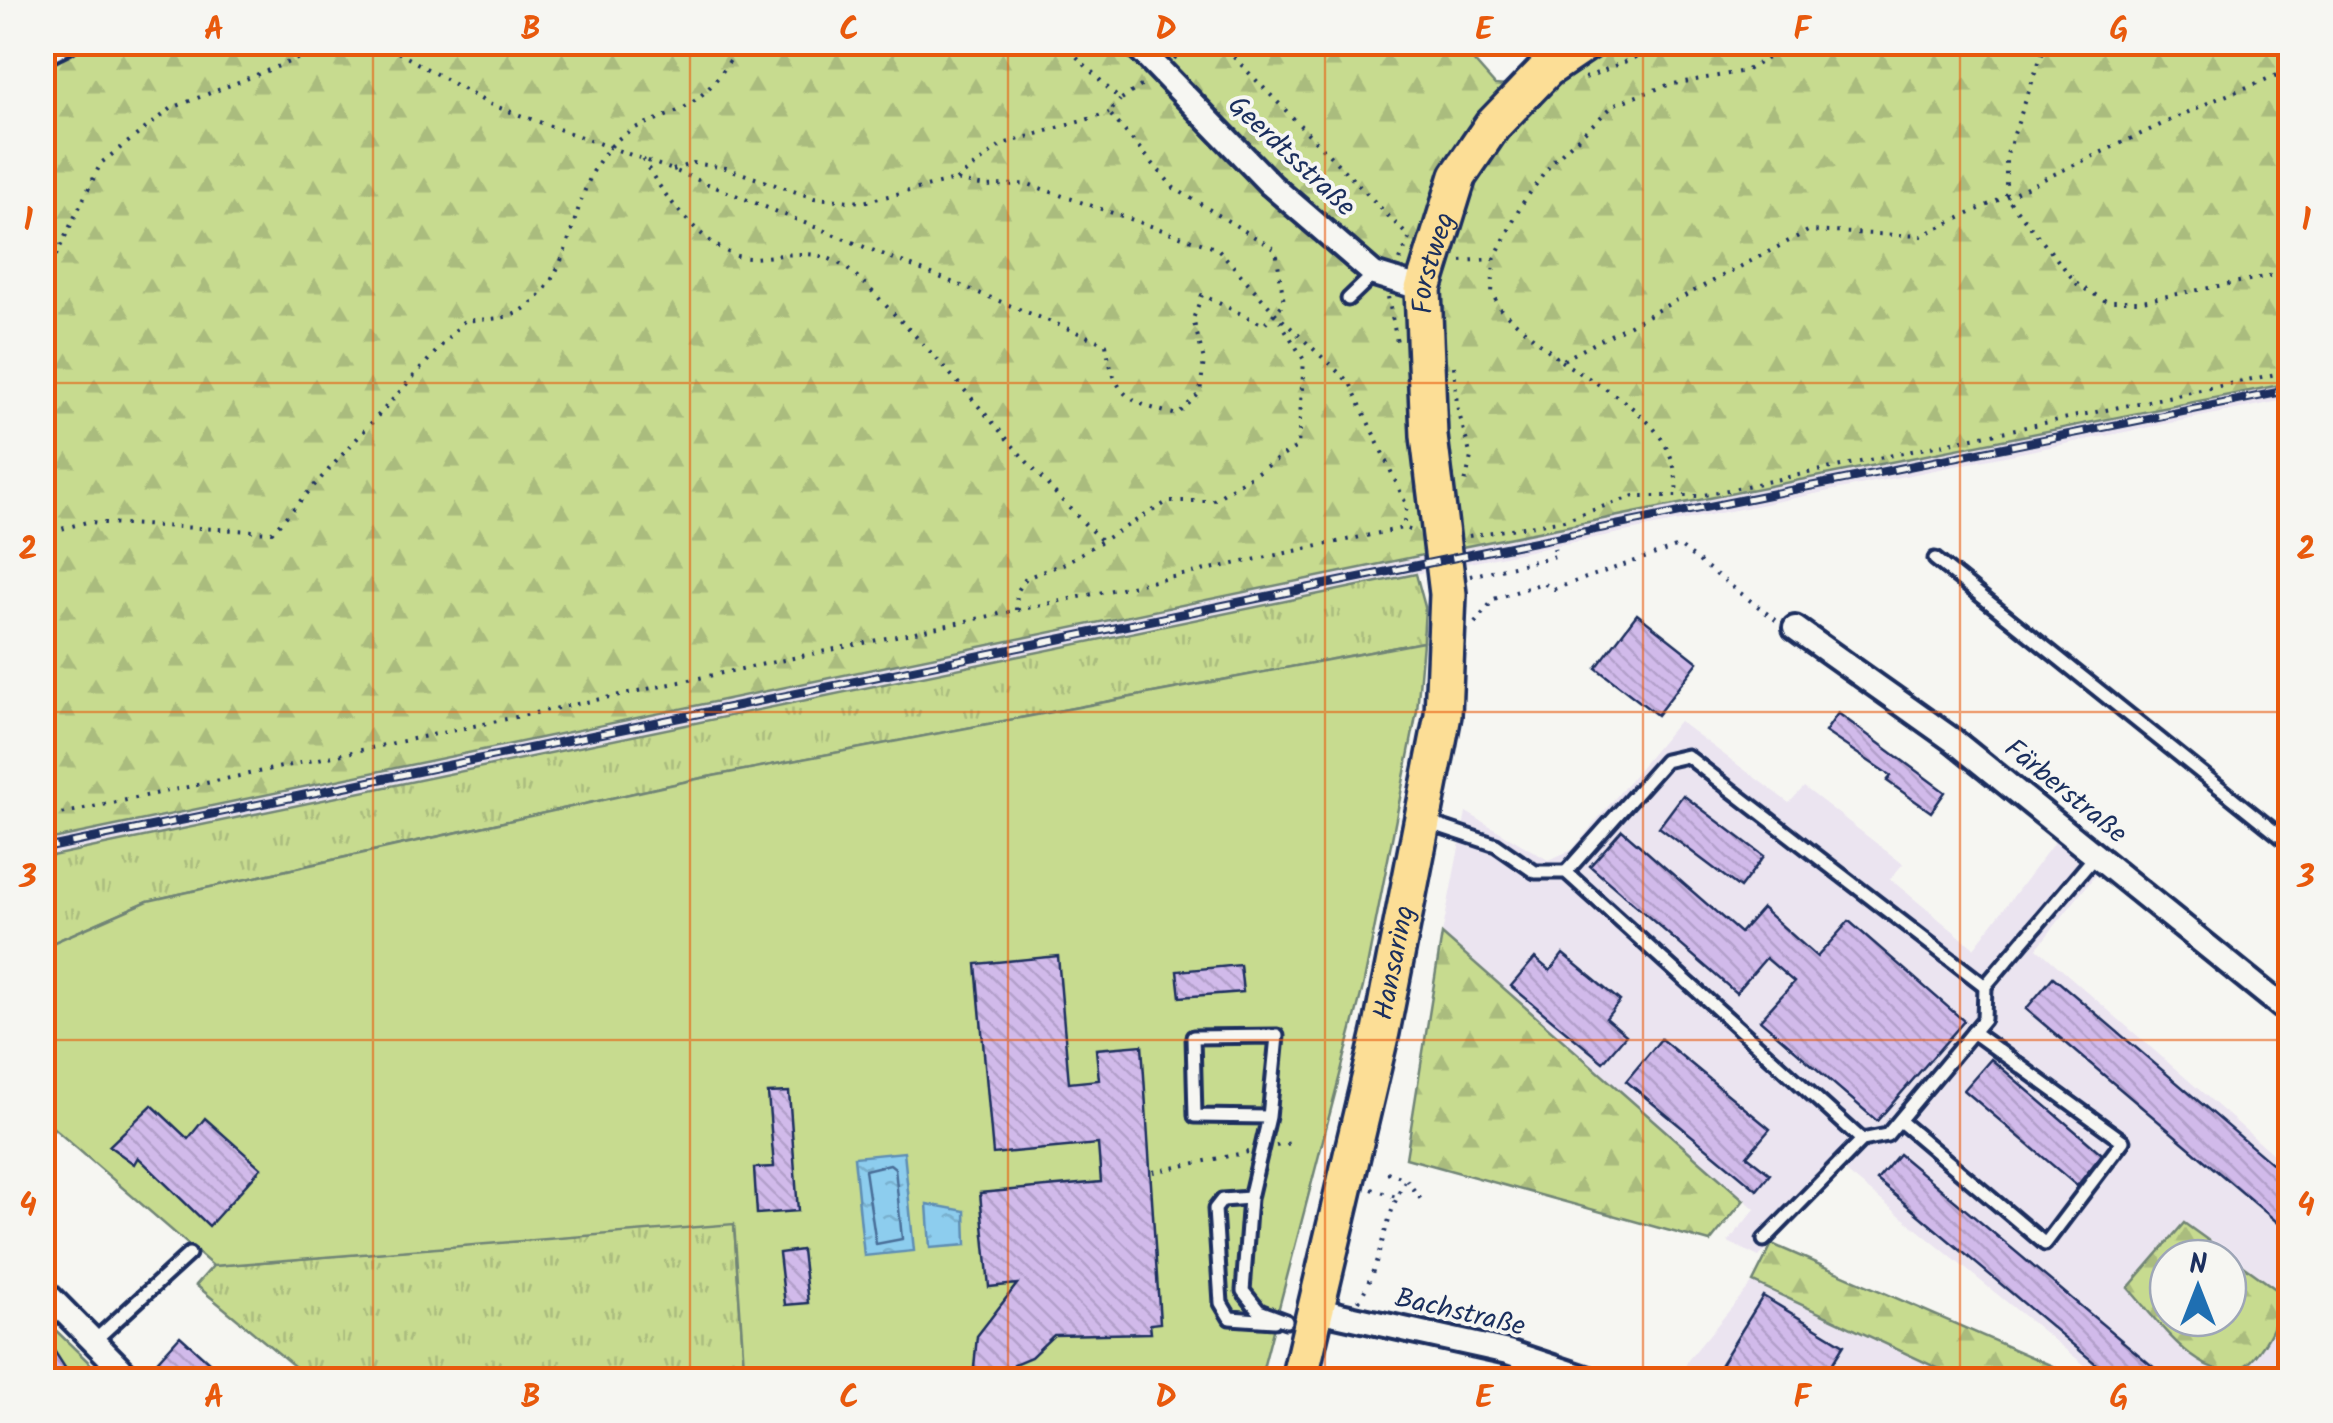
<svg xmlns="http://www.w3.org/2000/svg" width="2333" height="1423" font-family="Kalam,sans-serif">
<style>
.built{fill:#ebe4f0;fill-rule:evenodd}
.grass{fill:url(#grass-tufts);stroke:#718576;stroke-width:2.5}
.forest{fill:url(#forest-firs);stroke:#718576;stroke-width:2.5;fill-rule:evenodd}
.pitch{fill:#c7db8f;stroke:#718576;stroke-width:2.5}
.water{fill:url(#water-ripples);stroke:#5f8eb4;stroke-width:2.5}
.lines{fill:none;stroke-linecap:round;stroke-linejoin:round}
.shore{stroke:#496e98;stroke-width:2.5}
.building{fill:url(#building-back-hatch);stroke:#1b2f5e;stroke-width:2.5}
.service-casing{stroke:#1b2f5e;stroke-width:19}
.minor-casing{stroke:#1b2f5e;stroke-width:30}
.primary-casing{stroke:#1b2f5e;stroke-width:42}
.path{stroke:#1b2f5e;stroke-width:4;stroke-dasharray:2.5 8;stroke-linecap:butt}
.service{stroke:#f6f6f2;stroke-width:11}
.minor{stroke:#f6f6f2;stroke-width:22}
.primary{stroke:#fcde96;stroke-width:35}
.rail-casing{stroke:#1b2f5e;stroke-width:9}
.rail{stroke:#f6f6f2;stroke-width:5;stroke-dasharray:15;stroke-linecap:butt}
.grid{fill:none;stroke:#e8590c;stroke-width:2.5;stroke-opacity:0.55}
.labels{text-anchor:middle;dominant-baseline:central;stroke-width:8;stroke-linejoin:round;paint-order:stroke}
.street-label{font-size:28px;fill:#1b2f5e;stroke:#f6f6f2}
.neatline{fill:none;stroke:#e8590c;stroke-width:4}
.grid-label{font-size:32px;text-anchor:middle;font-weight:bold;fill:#e8590c}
</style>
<defs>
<pattern id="grass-tufts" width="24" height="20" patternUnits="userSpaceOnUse" patternTransform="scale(2.5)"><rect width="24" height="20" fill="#c7db8f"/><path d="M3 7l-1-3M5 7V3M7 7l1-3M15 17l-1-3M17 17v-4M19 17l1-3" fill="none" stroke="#aabc7e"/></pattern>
<pattern id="forest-firs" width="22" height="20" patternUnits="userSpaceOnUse" patternTransform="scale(2.5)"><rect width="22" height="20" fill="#c7db8f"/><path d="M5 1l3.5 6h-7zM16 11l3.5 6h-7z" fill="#aabc7e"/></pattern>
<pattern id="water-ripples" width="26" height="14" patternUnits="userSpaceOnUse" patternTransform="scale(2.5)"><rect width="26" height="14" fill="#8dcdee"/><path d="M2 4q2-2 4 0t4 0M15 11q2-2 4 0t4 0" fill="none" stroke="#79b0ce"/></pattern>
<pattern id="building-back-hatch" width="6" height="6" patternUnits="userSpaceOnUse" patternTransform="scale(2.5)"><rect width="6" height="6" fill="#d1baea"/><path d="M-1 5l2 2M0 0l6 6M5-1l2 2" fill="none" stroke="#b3a0cb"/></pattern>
</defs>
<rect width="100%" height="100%" fill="#f6f6f2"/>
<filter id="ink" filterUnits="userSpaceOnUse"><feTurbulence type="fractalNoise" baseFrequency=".01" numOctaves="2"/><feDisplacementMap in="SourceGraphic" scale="20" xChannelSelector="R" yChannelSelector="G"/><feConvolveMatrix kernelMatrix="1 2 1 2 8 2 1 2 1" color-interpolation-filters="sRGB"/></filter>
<g filter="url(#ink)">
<g class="built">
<path d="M 2290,383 L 2290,399 L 1464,564 L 43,858 L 42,841 L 1462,547 Z"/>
<path d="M 1679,721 L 1789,803 L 1804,787 L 1903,864 L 1890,879 L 1974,948 L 2056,840 L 2097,873 L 2037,948 L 2290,1169 L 2290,1346 L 2261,1380 L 2103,1380 L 1840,1167 L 1759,1257 L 1728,1242 L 1755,1209 L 1442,934 L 1466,812 L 1548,860 L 1572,850 ZM 2168,1258 L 2228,1258 L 2228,1318 L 2168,1318 Z"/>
<path d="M 1753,1282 L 1963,1380 L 1679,1380 L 1688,1360 Z"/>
</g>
<g class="grass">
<path d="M 1416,574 L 1425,607 L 1423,642 L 697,779 L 148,901 L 43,947 L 42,858 Z"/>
<path d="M 734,1223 L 745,1380 L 311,1380 L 196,1285 L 213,1266 Z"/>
</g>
<g class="forest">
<path d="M 1457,42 L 1495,85 L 1551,90 L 1617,43 L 2290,43 L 2290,383 L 1462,547 L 43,841 L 43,43 Z"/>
<path d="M 1442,934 L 1744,1200 L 1710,1242 L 1406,1158 Z"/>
<path d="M 2184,1223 L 2277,1290 C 2278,1319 2276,1329 2258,1353 C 2217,1409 2156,1318 2128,1288 ZM 2168,1258 L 2228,1258 L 2228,1318 L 2168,1318 Z"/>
<path d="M 1772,1244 L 2057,1368 L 2084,1380 L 1963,1380 L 1753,1282 Z"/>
</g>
<g class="pitch">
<path d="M 1423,642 L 1417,711 L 1363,987 L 1260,1380 L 745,1380 L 734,1224 L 213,1266 L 43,1119 L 43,947 L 148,901 L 697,779 Z"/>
<path d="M 42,1317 L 103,1376 L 107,1380 L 43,1380 Z"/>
</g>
<g class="water">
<path d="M 904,1152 L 914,1251 L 864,1256 L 854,1157 Z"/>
<path d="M 927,1204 L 965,1211 L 966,1245 L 930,1248 Z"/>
</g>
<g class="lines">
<path class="shore" d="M 890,1164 L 895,1168 L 902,1239 L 876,1244 L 865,1170 Z"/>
</g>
<g class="building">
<path d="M 1637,614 L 1698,662 L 1657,715 L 1596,668 Z"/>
<path d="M 1838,713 L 1945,792 L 1931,812 L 1887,781 L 1891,776 L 1825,732 Z"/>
<path d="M 1683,795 L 1764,856 L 1740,888 L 1659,827 Z"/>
<path d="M 1622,830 L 1740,933 L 1762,908 L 1817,957 L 1849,921 L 1964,1021 L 1877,1121 L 1760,1020 L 1794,982 L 1766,958 L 1736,993 L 1590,866 Z"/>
<path d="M 1563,954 L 1620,1001 L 1606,1018 L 1626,1035 L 1603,1062 L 1511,986 L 1535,958 L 1550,971 Z"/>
<path d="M 1058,956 L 1069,1083 L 1099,1080 L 1096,1049 L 1142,1045 L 1160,1323 L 1150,1324 L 1151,1333 L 1054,1335 L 1031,1357 L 1014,1364 L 1015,1375 L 973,1378 L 977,1336 L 1017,1284 L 989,1287 L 980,1193 L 1101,1182 L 1098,1144 L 993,1154 L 976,964 Z"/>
<path d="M 1240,965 L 1243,992 L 1180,997 L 1177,971 Z"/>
<path d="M 2053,977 L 2290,1179 L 2290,1233 L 2026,1009 Z"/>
<path d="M 1661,1039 L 1770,1129 L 1747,1156 L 1770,1174 L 1757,1190 L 1626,1081 Z"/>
<path d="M 1991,1059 L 2102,1154 L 2077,1186 L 1964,1090 Z"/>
<path d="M 789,1092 L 798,1211 L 757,1214 L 754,1168 L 774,1167 L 768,1093 Z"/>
<path d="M 152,1105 L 188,1139 L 205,1118 L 261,1168 L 209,1226 L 138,1157 L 134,1164 L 109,1146 Z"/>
<path d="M 1899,1154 L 2169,1380 L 2115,1380 L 1877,1180 Z"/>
<path d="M 802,1250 L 808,1303 L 785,1305 L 779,1253 Z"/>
<path d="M 1763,1296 L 1844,1345 L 1822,1380 L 1711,1380 Z"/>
<path d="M 42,1332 L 73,1380 L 42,1380 Z"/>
<path d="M 180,1336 L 229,1380 L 166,1380 L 152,1367 Z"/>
</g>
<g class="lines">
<g class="service-casing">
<g id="service">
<path d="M 1348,299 L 1374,274"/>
<path d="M 1935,559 L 2290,844"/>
<path d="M 1427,822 L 1496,845 L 1535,872 L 1566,872 L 1862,1140"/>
<path d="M 1566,872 L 1665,761 L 1687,756 L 1985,986"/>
<path d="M 1269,1117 L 1277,1036 L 1193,1037 L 1195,1116 L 1269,1117 L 1250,1198 L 1243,1291 L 1259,1311 L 1286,1321"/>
<path d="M 1900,1121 L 2045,1244 L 2123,1141 L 1973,1032"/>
<path d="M 1250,1198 L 1222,1200 L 1215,1209 L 1221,1303 L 1230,1318 L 1274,1321"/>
<path d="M 1764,1240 L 1862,1140 L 1887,1135 L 1984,1019 L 1985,986 L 2096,855"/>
<path d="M 94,1341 L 189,1254"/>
</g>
</g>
<g class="minor-casing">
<g id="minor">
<path d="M 1133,42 L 1271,185 L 1374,274 L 1423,289"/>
<path d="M 42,54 L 66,42"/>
<path d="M 1795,628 L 1954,741 L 2290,1013"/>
<path d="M 42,1289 L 132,1380"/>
<path d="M 1313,1309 L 1508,1352 L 1592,1380"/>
</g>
</g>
<g class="primary-casing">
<g id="primary">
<path id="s1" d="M 1299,1380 L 1381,1032 L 1443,715 L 1448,594 L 1429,436 L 1423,289 L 1458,176 L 1492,126 L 1547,69 L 1587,42"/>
</g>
</g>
<g class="path">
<path d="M 380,42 L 489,104 L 673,170 L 1106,344 C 1115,397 1127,402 1177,415 L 1200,393 L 1204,360 L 1193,319 L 1202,295 L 1264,325 L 1284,303 L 1276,250 L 1174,188 L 1109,113 L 1120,100"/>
<path d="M 1062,42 L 1120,100 L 1144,84"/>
<path d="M 1219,42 L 1408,236"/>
<path d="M 2046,42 L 2006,157 L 2006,197 L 2078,285 L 2106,301 L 2142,301 L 2290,272"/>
<path d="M 1174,59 L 1190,42"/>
<path d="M 1585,78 L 1673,42"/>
<path d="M 643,159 C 659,191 711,259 751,258 C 777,257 809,248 834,261 C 857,272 878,298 896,316 C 968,388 1028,470 1102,541"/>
<path d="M 673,170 L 693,163 L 726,168 L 814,198 L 863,202 L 955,180 L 985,186 L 1028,184 L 1218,249 L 1275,313 L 1350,383 L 1407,506 L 1403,526"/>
<path d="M 956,180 L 1003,144 L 1109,113"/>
<path d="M 1494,259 L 1522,204 L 1553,161 L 1615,104 L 1668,85 L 1745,71 L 1796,42"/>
<path d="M 1400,260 L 1410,236"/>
<path d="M 1461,261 L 1494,259 L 1492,293 L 1501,310 L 1561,361 L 1808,231 L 1921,236 L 2212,101 L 2290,70"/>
<path d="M 42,284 L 101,163 L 172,108 L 340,42"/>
<path d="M 1388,297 L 1397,342"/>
<path d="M 1561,361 C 1612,394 1682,425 1676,496"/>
<path d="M 1454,366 L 1457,406 L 1471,457 L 1464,488"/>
<path d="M 42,534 L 87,522 L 272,532 L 464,321 C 479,319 504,320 517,313 C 580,279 565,192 613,144 C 632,124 656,122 680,110 C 708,96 726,68 741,42"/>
<path d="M 1469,536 L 1564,520 L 1634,496 L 1699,496 L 2290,371"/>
<path d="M 1470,576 L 1556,556 L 1554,548"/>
<path d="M 1016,610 L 1017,592 L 1026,578 L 1065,563 L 1169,501 L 1212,501 L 1298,446 L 1304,360 L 1280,321"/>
<path d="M 1475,623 L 1494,599 L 1543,583 L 1554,589 L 1679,546 L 1777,621"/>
<path d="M 42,818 L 1403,528 L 1416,532"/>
<path d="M 1276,1146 L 1291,1143"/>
<path d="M 1153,1172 L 1248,1152"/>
<path d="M 1387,1172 L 1406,1179 L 1425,1205"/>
<path d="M 1372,1189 L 1396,1197"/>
<path d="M 1359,1301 C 1382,1262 1384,1217 1406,1179"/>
<path d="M 2290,1368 L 2285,1374 L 2290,1378"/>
</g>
<use href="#service" class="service"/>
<use href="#minor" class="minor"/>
<use href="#primary" class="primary"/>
<g class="rail-casing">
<path id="rail" d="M 42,849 L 1468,555 L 2290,390"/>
</g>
<use href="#rail" class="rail"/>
</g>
</g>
<path class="grid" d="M 373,42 L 373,1380M 690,42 L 690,1380M 1008,42 L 1008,1380M 1325,42 L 1325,1380M 1643,42 L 1643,1380M 1960,42 L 1960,1380M 42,383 L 2290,383M 42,712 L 2290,712M 42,1040 L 2290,1040"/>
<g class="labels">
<g class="street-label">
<text transform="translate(1291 157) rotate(43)">Geerdtsstraße</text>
<text stroke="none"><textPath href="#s1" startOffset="1135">Forstweg</textPath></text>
<text transform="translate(2065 792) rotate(39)">Färberstraße</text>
<text stroke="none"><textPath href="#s1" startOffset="428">Hansaring</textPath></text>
<text transform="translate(1460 1313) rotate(13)">Bachstraße</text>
</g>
</g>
<rect width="2333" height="1423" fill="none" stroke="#f6f6f2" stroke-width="110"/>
<g transform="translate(2198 1288)"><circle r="48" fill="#f6f6f2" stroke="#9ea6b7" stroke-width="2.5"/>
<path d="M0-8L18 38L0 25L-18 38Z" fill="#1f6fb2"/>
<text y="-15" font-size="28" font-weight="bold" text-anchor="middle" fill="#1b2f5e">N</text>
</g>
<rect x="55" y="55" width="2223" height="1313" class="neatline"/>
<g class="grid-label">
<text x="214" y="39">A</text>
<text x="531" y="39">B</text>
<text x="849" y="39">C</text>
<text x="1166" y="39">D</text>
<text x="1484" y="39">E</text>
<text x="1802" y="39">F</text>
<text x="2119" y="39">G</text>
<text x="28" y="230">1</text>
<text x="2306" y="230">1</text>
<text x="28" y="559">2</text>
<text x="2306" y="559">2</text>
<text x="28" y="887">3</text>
<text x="2306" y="887">3</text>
<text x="28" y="1215">4</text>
<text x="2306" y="1215">4</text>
<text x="214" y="1407">A</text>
<text x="531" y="1407">B</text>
<text x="849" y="1407">C</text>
<text x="1166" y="1407">D</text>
<text x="1484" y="1407">E</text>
<text x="1802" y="1407">F</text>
<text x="2119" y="1407">G</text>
</g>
</svg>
